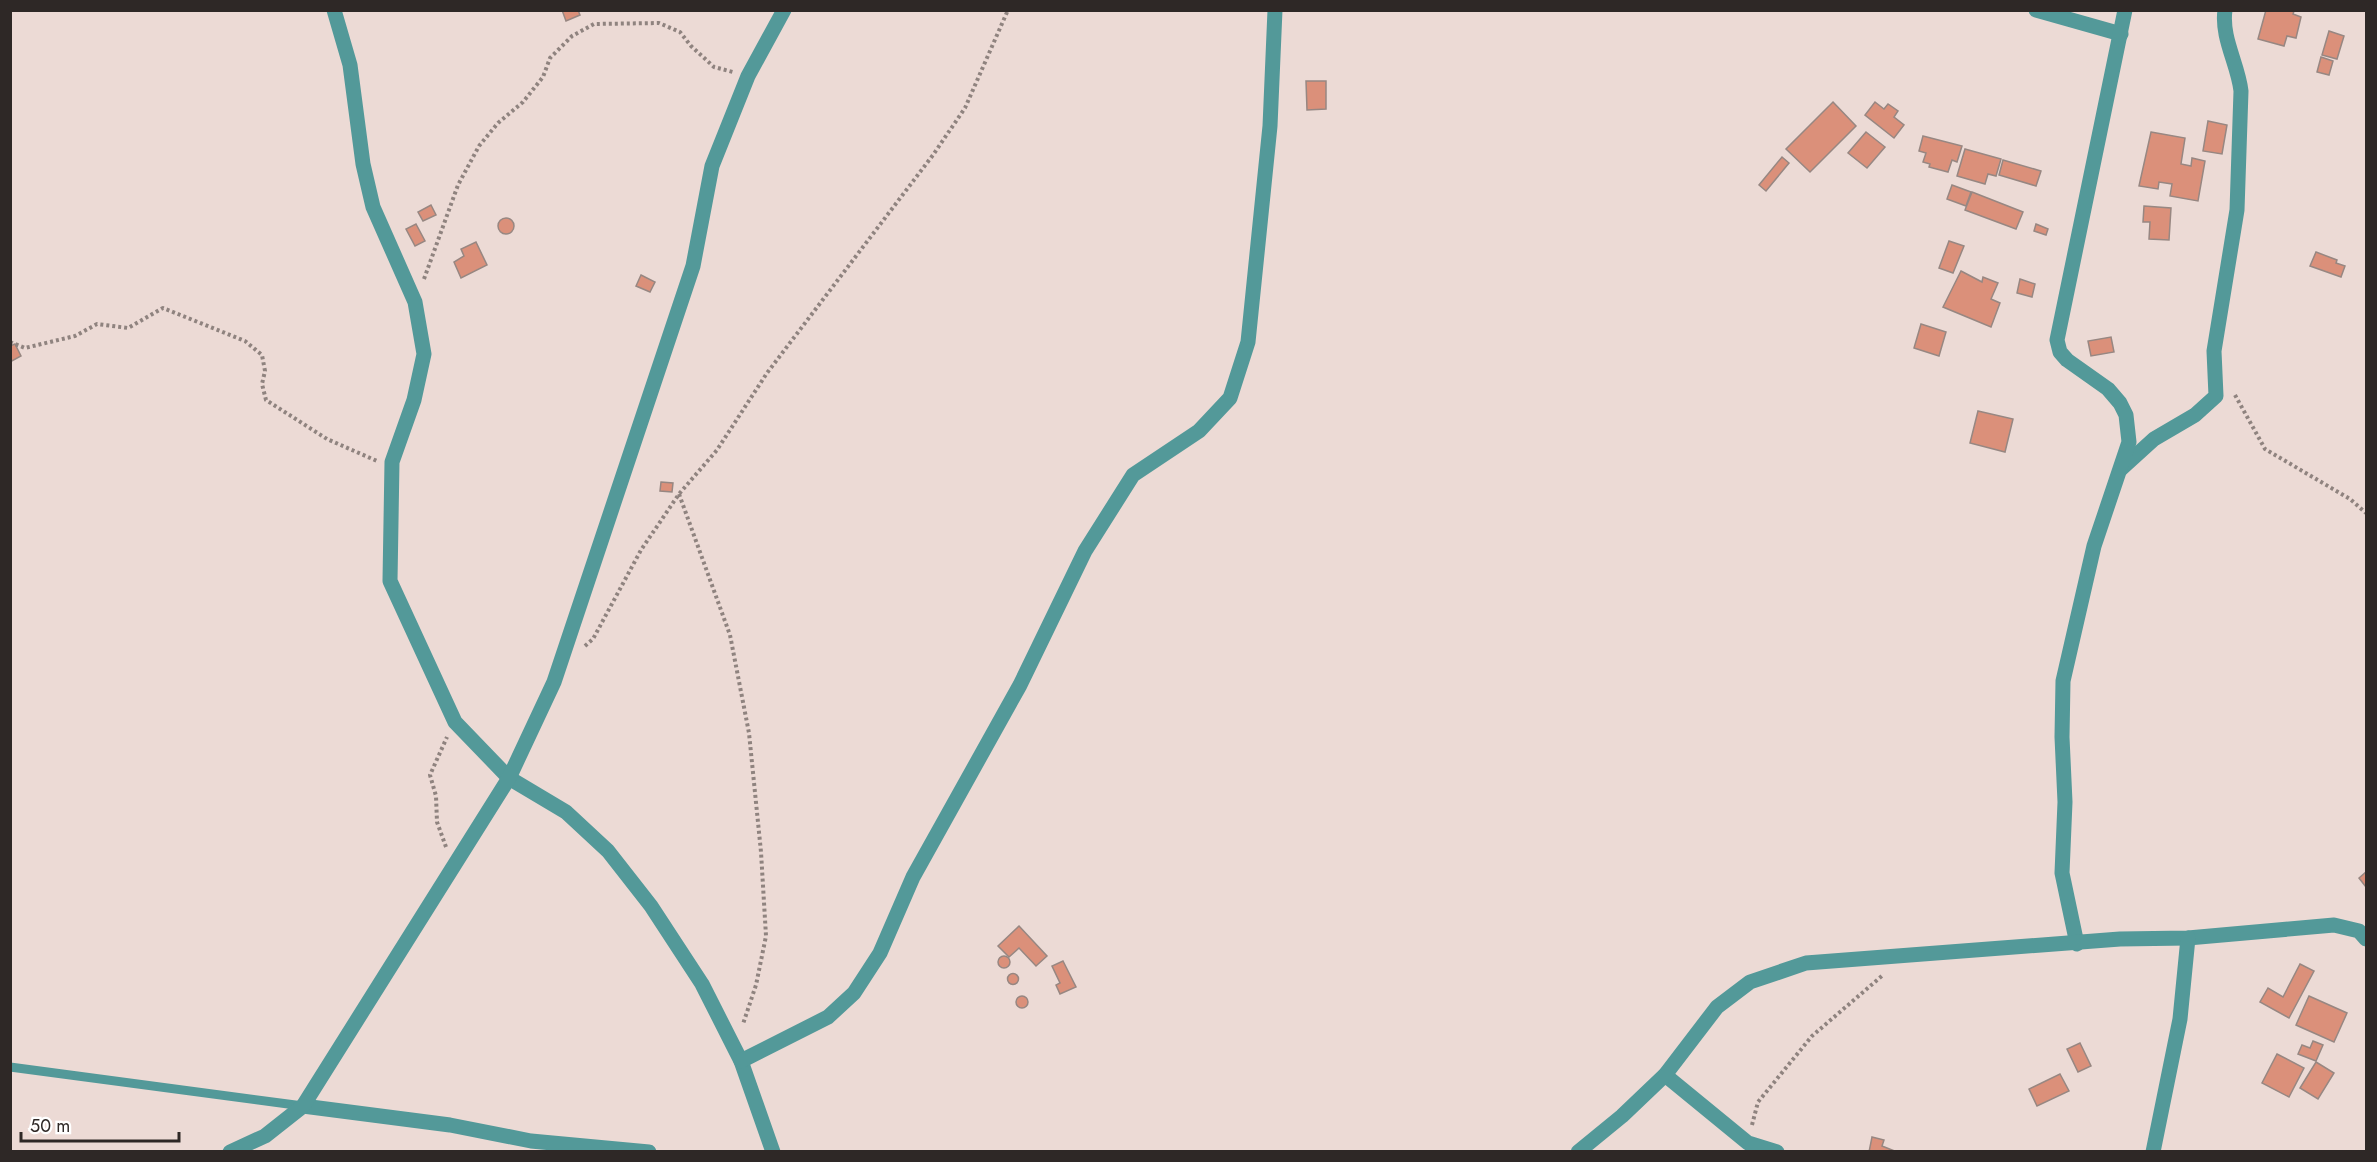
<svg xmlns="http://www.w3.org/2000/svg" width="2377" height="1162" font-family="Jost,sans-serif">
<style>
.building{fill:#db907a;stroke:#978782;stroke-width:1.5}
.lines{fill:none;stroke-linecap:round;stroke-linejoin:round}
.path{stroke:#8f837f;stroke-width:4;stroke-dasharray:3 3;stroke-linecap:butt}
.lane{stroke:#539999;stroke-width:9}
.street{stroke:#539999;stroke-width:15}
</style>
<rect width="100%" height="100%" fill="#ecdad5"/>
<g class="building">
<path d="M 562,10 L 578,10 L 580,15 L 566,21 Z"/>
<path d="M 2266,10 L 2291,10 L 2294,11 L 2293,14 L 2301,17 L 2296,38 L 2287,36 L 2284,46 L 2258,39 Z"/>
<path d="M 2329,31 L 2344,36 L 2337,59 L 2322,55 Z"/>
<path d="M 2321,57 L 2333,61 L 2329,75 L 2317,72 Z"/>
<path d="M 1306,81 L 1326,81 L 1326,109 L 1307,110 Z"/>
<path d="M 1833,102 L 1856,126 L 1810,172 L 1786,149 Z"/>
<path d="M 1875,102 L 1884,109 L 1888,104 L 1898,111 L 1894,117 L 1904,125 L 1894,138 L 1865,115 Z"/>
<path d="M 2208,121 L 2227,125 L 2222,154 L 2203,151 Z"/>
<path d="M 1866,132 L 1885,147 L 1867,168 L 1848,153 Z"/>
<path d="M 2151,132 L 2185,138 L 2181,164 L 2191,166 L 2192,158 L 2205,161 L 2198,201 L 2170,196 L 2172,184 L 2159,182 L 2158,189 L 2139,186 Z"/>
<path d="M 1923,136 L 1962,146 L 1957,162 L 1952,160 L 1948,172 L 1929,167 L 1930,164 L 1923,162 L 1926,153 L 1919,151 Z"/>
<path d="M 1965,149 L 2001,159 L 1996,176 L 1988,174 L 1985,184 L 1957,176 Z"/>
<path d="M 1782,157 L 1789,163 L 1766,191 L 1759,185 Z"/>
<path d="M 2003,160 L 2041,171 L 2036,186 L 1999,175 Z"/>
<path d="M 1952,185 L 1971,192 L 1966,206 L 1947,199 Z"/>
<path d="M 1972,192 L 2023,212 L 2016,229 L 1965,210 Z"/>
<path d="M 431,205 L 436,215 L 423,221 L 418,212 Z"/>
<path d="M 2144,206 L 2171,208 L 2169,240 L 2149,239 L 2150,222 L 2143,222 Z"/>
<circle cx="506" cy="226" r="8"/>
<path d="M 416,224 L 425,241 L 415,246 L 406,229 Z"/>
<path d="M 2036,224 L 2048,229 L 2046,235 L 2034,231 Z"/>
<path d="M 1949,241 L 1964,246 L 1953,273 L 1939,268 Z"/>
<path d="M 476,242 L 487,265 L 461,278 L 454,262 L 464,256 L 461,249 Z"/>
<path d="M 2316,252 L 2337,260 L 2336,263 L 2345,266 L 2341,277 L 2310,266 Z"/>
<path d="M 1961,271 L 1982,282 L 1983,277 L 1998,283 L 1991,299 L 2000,303 L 1991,327 L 1943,307 Z"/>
<path d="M 641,275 L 655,282 L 650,292 L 636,286 Z"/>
<path d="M 2020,279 L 2035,284 L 2032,297 L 2017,293 Z"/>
<path d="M 1921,324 L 1946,332 L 1939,356 L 1914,348 Z"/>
<path d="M 2111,337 L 2114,352 L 2091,356 L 2088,341 Z"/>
<path d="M 15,344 L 21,356 L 10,362 L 10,346 Z"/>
<path d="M 1978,411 L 2013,419 L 2005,452 L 1970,443 Z"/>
<path d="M 661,482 L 673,483 L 672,492 L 660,491 Z"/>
<path d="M 2366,872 L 2366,887 L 2359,878 Z"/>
<path d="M 1019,926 L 1047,956 L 1036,966 L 1019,948 L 1009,957 L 998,946 Z"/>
<circle cx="1004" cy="962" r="6"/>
<path d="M 1063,961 L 1076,987 L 1060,994 L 1056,985 L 1060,983 L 1052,966 Z"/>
<path d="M 2300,964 L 2314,971 L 2289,1018 L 2260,1002 L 2268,988 L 2283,997 Z"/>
<circle cx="1013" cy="979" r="5.5"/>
<circle cx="1022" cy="1002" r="6"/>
<path d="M 2309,996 L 2347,1013 L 2334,1042 L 2296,1025 Z"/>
<path d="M 2313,1041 L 2323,1045 L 2316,1061 L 2298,1054 L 2302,1045 L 2310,1048 Z"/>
<path d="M 2080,1043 L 2091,1066 L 2078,1072 L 2067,1049 Z"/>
<path d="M 2277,1054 L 2304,1068 L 2289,1097 L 2262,1083 Z"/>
<path d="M 2316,1062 L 2334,1073 L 2318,1099 L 2300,1088 Z"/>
<path d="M 2060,1074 L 2069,1091 L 2037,1106 L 2029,1089 Z"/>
<path d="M 1872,1137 L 1884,1140 L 1882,1146 L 1897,1152 L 1869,1152 Z"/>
</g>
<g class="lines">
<g class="path">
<path d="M 424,279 L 458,185 L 479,146 L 498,123 L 523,102 L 543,77 L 550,58 L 572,36 L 594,24 L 659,23 L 680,32 L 691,46 L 714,67 L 733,72"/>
<path d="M 10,342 L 25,348 L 75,336 L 97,324 L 128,328 L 163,308 L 245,341 L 262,355 L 265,371 L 262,384 L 266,400 L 327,439 L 377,461"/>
<path d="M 2235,395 L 2265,449 L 2350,499 L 2366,513"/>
<path d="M 679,494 L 730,635 L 749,733 L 761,852 L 766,936 L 756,985 L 743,1024"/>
<path d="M 585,646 L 593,639 L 641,550 L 679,494 L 717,450 L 767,373 L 933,155 L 965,108 L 1008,10"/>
<path d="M 446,847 L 437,822 L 436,796 L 430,775 L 447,737"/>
<path d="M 1752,1125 L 1758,1102 L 1812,1036 L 1883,975"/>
</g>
<path class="lane" d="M 10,1067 L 303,1106"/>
<g class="street">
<path d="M 334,10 L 350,65 L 363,164 L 373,207 L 415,302 L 424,354 L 414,400 L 392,462 L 390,581 L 455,722 L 509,778 L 566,812 L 608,851 L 651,906 L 702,984 L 741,1061 L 773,1152"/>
<path d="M 2036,10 L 2121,34"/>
<path d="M 2121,469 L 2154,439 L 2195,415 L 2216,396 L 2214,351 L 2237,210 L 2241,91 C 2238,64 2221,38 2225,10"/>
<path d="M 2077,944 L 2062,873 L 2065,802 L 2062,737 L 2063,681 L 2094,546 L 2129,442 L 2126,415 L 2120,403 L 2108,389 L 2067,360 L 2060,352 L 2057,340 L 2125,10"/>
<path d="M 741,1061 L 828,1017 L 854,993 L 880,953 L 913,877 L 1020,685 L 1085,551 L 1133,475 L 1199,431 L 1230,398 L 1248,342 L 1270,126 L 1275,10"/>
<path d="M 1665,1075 L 1748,1143 L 1777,1152"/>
<path d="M 303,1106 L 450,1125 L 531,1141 L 649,1152"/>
<path d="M 230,1152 L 265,1136 L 303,1106 L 509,778 L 554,682 L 693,266 L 712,166 L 748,76 L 784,10"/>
<path d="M 1578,1152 L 1622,1116 L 1665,1075 L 1717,1007 L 1750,982 L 1806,963 L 2120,939 L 2188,938 L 2334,925 L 2359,931 L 2366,939"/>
<path d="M 2153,1152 L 2180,1019 L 2188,938"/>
</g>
</g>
<rect width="2377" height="1162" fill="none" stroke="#2e2826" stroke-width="24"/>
<path d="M21 1132v9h158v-9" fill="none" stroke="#2e2826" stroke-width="3"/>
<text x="30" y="1132" font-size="18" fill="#2e2826" stroke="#ffffff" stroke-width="4.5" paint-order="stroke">50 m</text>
</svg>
